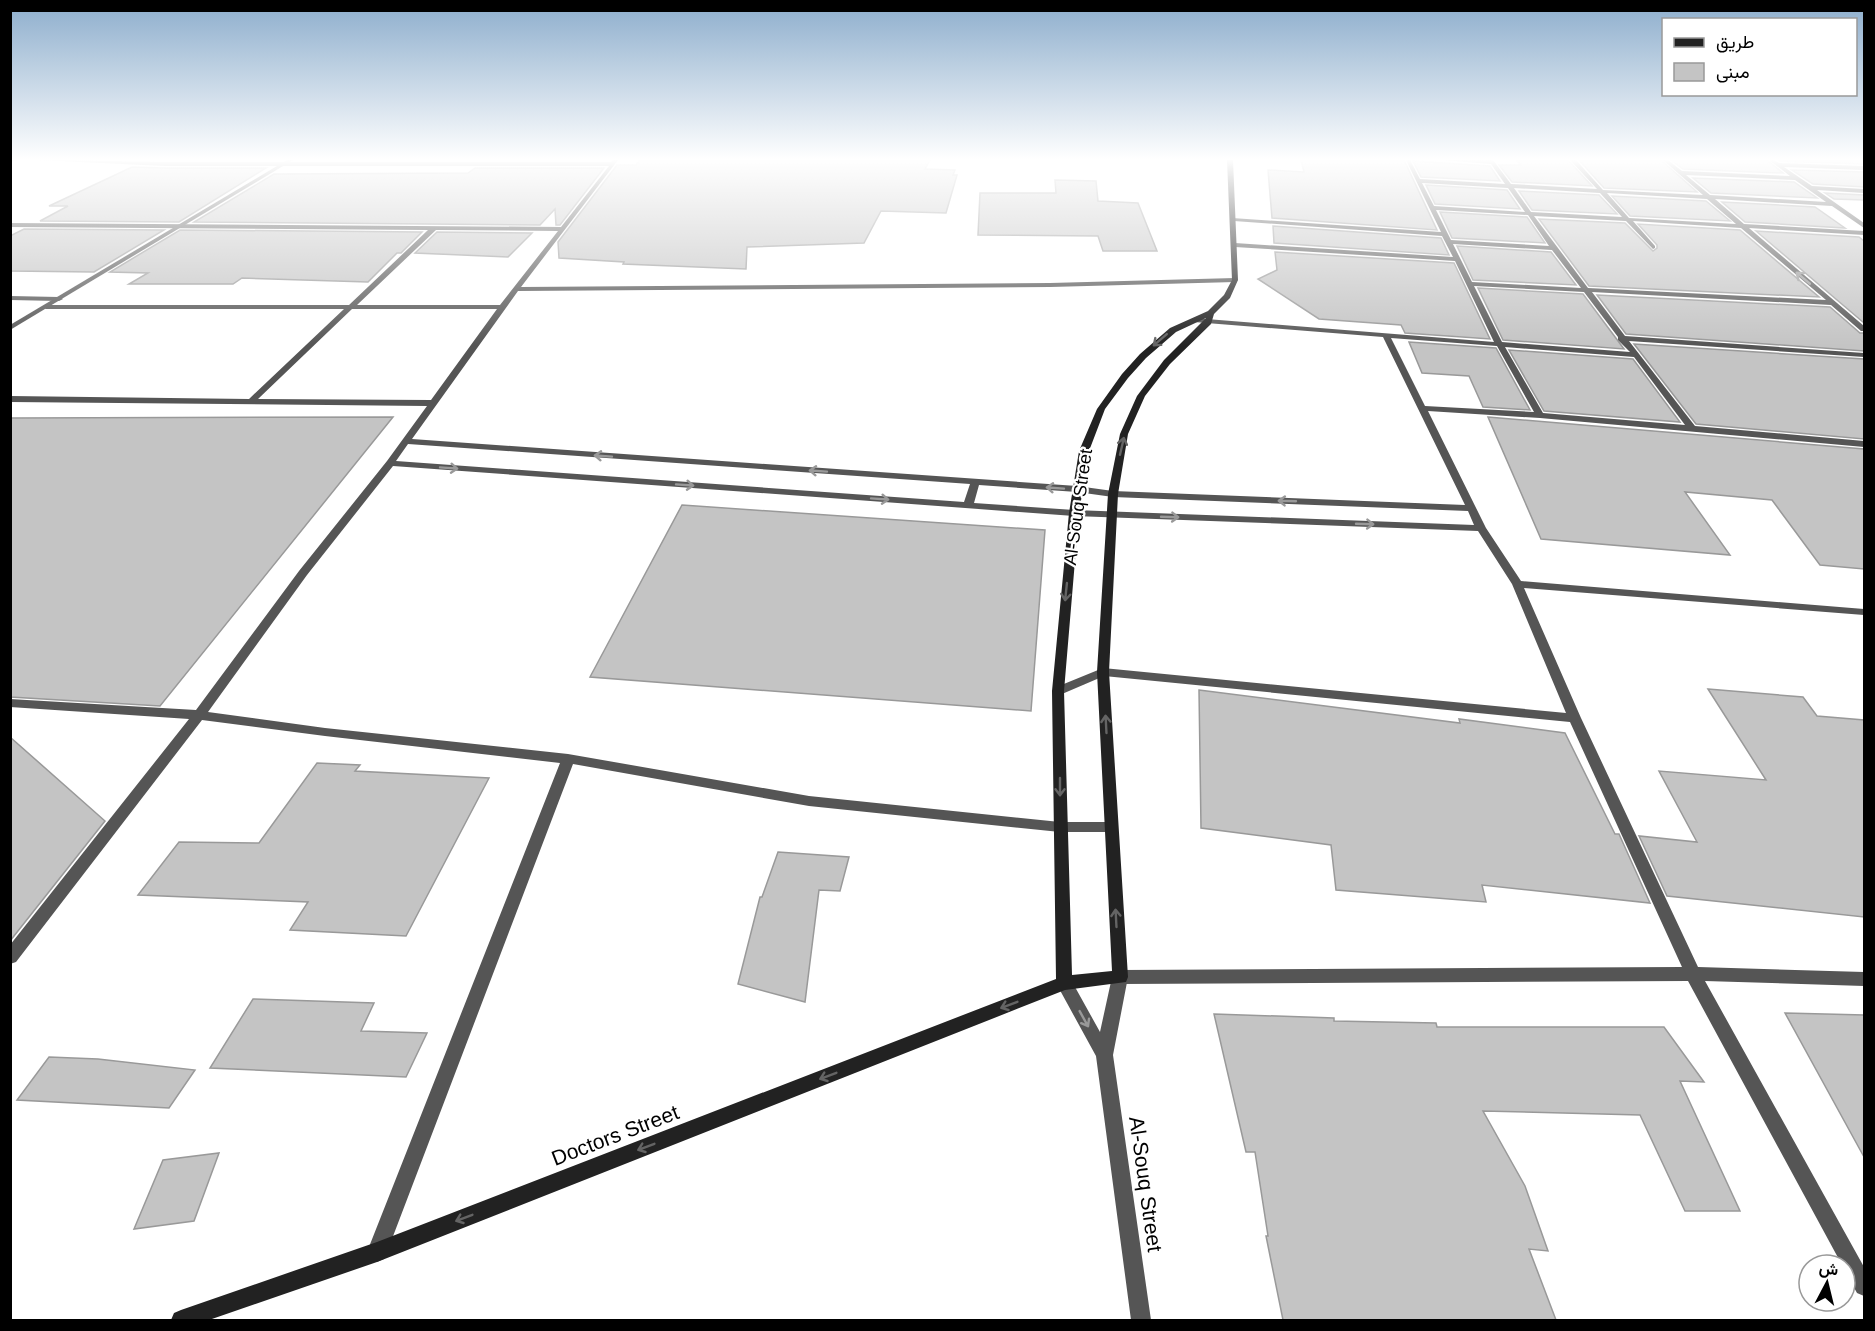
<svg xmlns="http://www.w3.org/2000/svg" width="1875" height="1331" font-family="Arial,Vazirmatn,sans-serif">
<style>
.building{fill:#c4c4c4;stroke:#999;stroke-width:1.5}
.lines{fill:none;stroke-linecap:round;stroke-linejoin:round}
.minor{fill:#555;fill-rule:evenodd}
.tertiary{fill:#555;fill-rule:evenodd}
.secondary{fill:#222;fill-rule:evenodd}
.oneway{stroke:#999}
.oneway2{stroke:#646464}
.labels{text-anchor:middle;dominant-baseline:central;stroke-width:4.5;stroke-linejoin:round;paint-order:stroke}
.street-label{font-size:18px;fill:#000;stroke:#fff}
.near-street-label{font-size:21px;fill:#000;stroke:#fff}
</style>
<rect width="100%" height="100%" fill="#fff"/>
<g class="building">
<path d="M 640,160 L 930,160 L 925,169 L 955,170 L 953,175 L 957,175 L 946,213 L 881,211 L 864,243 L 747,247 L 746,269 L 623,264 L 624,262 L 559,258 L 558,242 L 617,165 L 636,165 Z"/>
<path d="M 1301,160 L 1404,160 L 1437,230 L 1272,218 L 1268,170 L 1304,172 Z"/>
<path d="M 1516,160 L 1568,160 L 1592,186 L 1512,182 L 1499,165 L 1521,165 Z"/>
<path d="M 1579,160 L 1661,160 L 1697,192 L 1604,188 Z"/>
<path d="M 1671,160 L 1767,160 L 1783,173 L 1683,169 Z"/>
<path d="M 1778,160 L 1864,161 L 1864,164 L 1780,161 Z"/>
<path d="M 1413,161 L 1490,166 L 1500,181 L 1421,177 Z"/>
<path d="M 132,167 L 165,168 L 266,168 L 179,222 L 40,221 L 68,206 L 49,206 Z"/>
<path d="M 475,168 L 604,168 L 560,225 L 556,225 L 555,209 L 540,225 L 194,222 L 274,174 L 468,173 Z"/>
<path d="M 1792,170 L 1864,172 L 1864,187 L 1813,184 Z"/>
<path d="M 1693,178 L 1794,182 L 1817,198 L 1711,193 Z"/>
<path d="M 1055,180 L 1096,181 L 1098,201 L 1138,203 L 1157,251 L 1103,251 L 1098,236 L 978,235 L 980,193 L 1056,193 Z"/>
<path d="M 1426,185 L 1507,190 L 1520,209 L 1435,204 Z"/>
<path d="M 1519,191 L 1599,195 L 1617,214 L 1532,210 Z"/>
<path d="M 1825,193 L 1864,195 L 1864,200 L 1834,199 Z"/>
<path d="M 1612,196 L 1706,201 L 1730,221 L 1630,216 Z"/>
<path d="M 1722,202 L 1815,207 L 1845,228 L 1745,222 Z"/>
<path d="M 1440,212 L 1527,217 L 1545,243 L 1452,238 Z"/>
<path d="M 1539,219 L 1625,223 L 1653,251 L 1657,248 L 1657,245 L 1638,224 L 1740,230 L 1819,297 L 1589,286 Z"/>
<path d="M 1273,226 L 1441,238 L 1449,255 L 1274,243 Z"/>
<path d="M 24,229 L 164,230 L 94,272 L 10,271 L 10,236 Z"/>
<path d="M 180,230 L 422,232 L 401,253 L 397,253 L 368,282 L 242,278 L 233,284 L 129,284 L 148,273 L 110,272 Z"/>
<path d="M 1756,231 L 1859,237 L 1864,241 L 1864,323 Z"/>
<path d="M 437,232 L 532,233 L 508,257 L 415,253 Z"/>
<path d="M 1457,246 L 1551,252 L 1576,285 L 1473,280 Z"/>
<path d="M 1275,252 L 1454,263 L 1490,339 L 1405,333 L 1401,325 L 1319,319 L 1258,279 L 1277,270 Z"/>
<path d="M 1478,288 L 1583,294 L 1624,349 L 1503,340 Z"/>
<path d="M 1597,295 L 1830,307 L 1860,333 L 1864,333 L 1864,351 L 1626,334 Z"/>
<path d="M 1409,342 L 1496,348 L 1530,410 L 1483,407 L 1469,376 L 1422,373 Z"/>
<path d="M 1634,344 L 1864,359 L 1864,439 L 1696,424 Z"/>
<path d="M 1509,350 L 1633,359 L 1680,422 L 1544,411 Z"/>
<path d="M 393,417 L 160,706 L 10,697 L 10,418 Z"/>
<path d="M 1488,417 L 1864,449 L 1864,569 L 1820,565 L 1772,500 L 1685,492 L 1730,555 L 1541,539 Z"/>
<path d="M 682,505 L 1045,530 L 1031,711 L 590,677 Z"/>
<path d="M 1708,689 L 1803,697 L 1817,716 L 1864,720 L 1864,917 L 1667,896 L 1639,836 L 1697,842 L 1659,771 L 1766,780 Z"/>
<path d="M 1199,690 L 1460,723 L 1459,719 L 1565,733 L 1615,834 L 1619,834 L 1650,903 L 1482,885 L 1486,902 L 1336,890 L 1331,845 L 1201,828 Z"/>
<path d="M 10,737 L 105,821 L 10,941 Z"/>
<path d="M 317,763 L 360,765 L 355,771 L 489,778 L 406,936 L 290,930 L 308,902 L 138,895 L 179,842 L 259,843 Z"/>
<path d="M 778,852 L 849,857 L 840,891 L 819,890 L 805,1002 L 738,984 L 760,897 L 762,897 Z"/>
<path d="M 253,999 L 374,1003 L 361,1031 L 427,1033 L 406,1077 L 210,1068 Z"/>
<path d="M 1785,1013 L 1864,1015 L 1864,1157 Z"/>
<path d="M 1214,1014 L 1334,1018 L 1334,1021 L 1436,1023 L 1437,1027 L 1664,1027 L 1704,1082 L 1680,1081 L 1740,1211 L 1685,1211 L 1640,1115 L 1483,1111 L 1525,1186 L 1548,1251 L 1529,1249 L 1556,1320 L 1283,1320 L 1266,1236 L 1268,1236 L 1255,1152 L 1246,1152 Z"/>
<path d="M 49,1057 L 98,1059 L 195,1070 L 169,1108 L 17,1100 Z"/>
<path d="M 219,1153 L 194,1221 L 134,1229 L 163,1160 Z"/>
</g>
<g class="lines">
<g class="minor">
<path d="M 10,160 L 17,160 L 10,162 Z"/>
<path d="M 39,160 L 165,162 L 611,162 L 613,160 L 618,160 L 521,287 L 1050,283 L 1235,278 L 1238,280 L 1235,282 L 1050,287 L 518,291 L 412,439 L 1077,486 L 1113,491 L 1465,505 L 1383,337 L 1194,322 L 1190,320 L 1194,318 L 1494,342 L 1455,261 L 1235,247 L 1232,245 L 1235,243 L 1453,257 L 1442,236 L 1234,221 L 1232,218 L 1441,232 L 1406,160 L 1410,160 L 1420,179 L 1505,184 L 1491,164 L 1443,160 L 1493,160 L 1511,184 L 1597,189 L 1570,160 L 1576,160 L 1603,190 L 1703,195 L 1663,160 L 1668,160 L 1682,171 L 1790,176 L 1769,160 L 1774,160 L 1779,163 L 1864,166 L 1864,170 L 1784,167 L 1812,186 L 1864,189 L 1864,193 L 1817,190 L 1864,223 L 1864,228 L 1832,206 L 1715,199 L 1744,224 L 1864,231 L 1864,235 L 1749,228 L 1864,326 L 1864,331 L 1861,331 L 1831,305 L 1592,292 L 1625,336 L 1864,353 L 1864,357 L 1629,341 L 1695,426 L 1864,441 L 1864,447 L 1540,418 L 1428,411 L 1486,528 L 1521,581 L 1864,609 L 1864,615 L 1524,588 L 1581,718 L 1698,967 L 1864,972 L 1864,986 L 1705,981 L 1864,1267 L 1864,1296 L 1857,1293 L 1845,1271 L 1845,1265 L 1842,1265 L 1688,981 L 1120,984 L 1114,982 L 1112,977 L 1114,972 L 1120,970 L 1682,967 L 1570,722 L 1104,676 L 1062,694 L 1054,694 L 1052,691 L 1054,688 L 1103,668 L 1566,713 L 1512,584 L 1478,531 L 1074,516 L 393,466 L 307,575 L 208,712 L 325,728 L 568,754 L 809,796 L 1060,822 L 1111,822 L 1116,823 L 1118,827 L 1116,831 L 1111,832 L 1060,832 L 809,806 L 573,764 L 387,1252 L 384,1259 L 377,1262 L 370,1259 L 367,1252 L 560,763 L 325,736 L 202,720 L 16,962 L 10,964 L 10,945 L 189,719 L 10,707 L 10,699 L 196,710 L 299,571 L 387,461 L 427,406 L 10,402 L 10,396 L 249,399 L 344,309 L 46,309 L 42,307 L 46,305 L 349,305 L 428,230 L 10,227 L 10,223 L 561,227 L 609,166 L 165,166 ZM 1686,175 L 1795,180 L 1826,202 L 1710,195 ZM 1422,183 L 1508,188 L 1525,212 L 1434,206 ZM 1514,188 L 1600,193 L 1622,217 L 1531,212 ZM 1607,193 L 1707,199 L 1736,224 L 1629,218 ZM 1436,210 L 1528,215 L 1549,246 L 1451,240 ZM 1534,216 L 1626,221 L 1653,249 L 1655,248 L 1655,246 L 1633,221 L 1741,228 L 1826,300 L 1588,288 ZM 436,230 L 558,231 L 500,305 L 357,305 ZM 1453,244 L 1552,250 L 1581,288 L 1472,282 ZM 1474,286 L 1584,292 L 1618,337 L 1618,340 L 1630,352 L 1502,342 ZM 352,309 L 497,309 L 431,400 L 258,399 ZM 1391,338 L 1497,346 L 1534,412 L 1425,406 ZM 1505,347 L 1634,357 L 1685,425 L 1543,413 ZM 408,444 L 970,484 L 964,502 L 396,461 ZM 979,485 L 1077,492 L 1113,497 L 1468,511 L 1474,525 L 1074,510 L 974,503 Z"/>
<path d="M 10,296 L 59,297 L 63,299 L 59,301 L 10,300 Z"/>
</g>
<g class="tertiary">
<path d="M 287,160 L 293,160 L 10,330 L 10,325 Z"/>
<path d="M 1120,970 L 1126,972 L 1128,977 L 1113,1055 L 1151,1320 L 1131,1320 L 1096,1056 L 1056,983 L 1058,978 L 1064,976 L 1070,978 L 1100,1032 L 1112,977 L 1114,972 Z"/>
</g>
<path class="secondary" d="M 1227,160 L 1233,160 L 1238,280 L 1230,298 L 1214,314 L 1211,324 L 1170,364 L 1145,396 L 1128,434 L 1118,494 L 1109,672 L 1128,977 L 1126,982 L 1065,990 L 377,1262 L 209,1320 L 171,1320 L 174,1313 L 181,1310 L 377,1242 L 1056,979 L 1052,691 L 1069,513 L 1079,451 L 1097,409 L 1122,374 L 1140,354 L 1170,328 L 1208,311 L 1224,295 L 1232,280 ZM 1206,318 L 1164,360 L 1137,396 L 1120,434 L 1108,494 L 1097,672 L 1112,971 L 1072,975 L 1064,691 L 1079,513 L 1089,451 L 1105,409 L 1128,378 L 1146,358 L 1176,332 Z"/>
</g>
<defs><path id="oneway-shaft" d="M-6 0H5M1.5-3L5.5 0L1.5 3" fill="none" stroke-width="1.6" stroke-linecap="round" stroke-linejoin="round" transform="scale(1.5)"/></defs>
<g class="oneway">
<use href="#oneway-shaft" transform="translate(1803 278) rotate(-140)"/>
<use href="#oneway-shaft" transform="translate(603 456) rotate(-176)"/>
<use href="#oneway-shaft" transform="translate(449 468) rotate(4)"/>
<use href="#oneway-shaft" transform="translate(818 471) rotate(-176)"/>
<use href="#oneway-shaft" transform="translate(685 485) rotate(4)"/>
<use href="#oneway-shaft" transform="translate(1055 488) rotate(-176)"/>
<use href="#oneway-shaft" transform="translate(880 499) rotate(4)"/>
<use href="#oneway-shaft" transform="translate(1287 501) rotate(-178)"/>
<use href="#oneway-shaft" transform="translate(1170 517) rotate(2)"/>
<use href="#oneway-shaft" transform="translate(1365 524) rotate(2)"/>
<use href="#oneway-shaft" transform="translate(1084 1019) rotate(61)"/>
</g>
<g class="oneway2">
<use href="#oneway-shaft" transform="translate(1160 340) rotate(139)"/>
<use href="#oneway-shaft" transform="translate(1122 446) rotate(-77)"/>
<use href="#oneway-shaft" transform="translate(1066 592) rotate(96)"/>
<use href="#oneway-shaft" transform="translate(1106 724) rotate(-93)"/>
<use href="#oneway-shaft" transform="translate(1060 787) rotate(90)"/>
<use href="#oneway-shaft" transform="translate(1116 918) rotate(-93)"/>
<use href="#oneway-shaft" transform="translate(1009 1005) rotate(159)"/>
<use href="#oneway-shaft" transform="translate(828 1076) rotate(159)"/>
<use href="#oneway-shaft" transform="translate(646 1147) rotate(159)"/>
<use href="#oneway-shaft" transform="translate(464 1218) rotate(159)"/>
</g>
<linearGradient id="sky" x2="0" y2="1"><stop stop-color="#8cadcc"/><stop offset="0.46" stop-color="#fff"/><stop offset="1" stop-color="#fff" stop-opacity="0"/></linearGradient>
<rect width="1875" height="346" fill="url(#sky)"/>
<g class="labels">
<g class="street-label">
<text transform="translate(1078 507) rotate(-82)">Al-Souq Street</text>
</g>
<g class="near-street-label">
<text transform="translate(615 1135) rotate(-21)">Doctors Street</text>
<text transform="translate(1146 1184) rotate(82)">Al-Souq Street</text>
</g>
</g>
<rect width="1875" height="1331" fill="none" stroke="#000000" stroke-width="24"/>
<rect x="1662" y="18" width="195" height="78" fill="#ffffff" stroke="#999999" stroke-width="1.5"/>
<rect x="1674" y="38" width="30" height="9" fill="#222222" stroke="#999999" stroke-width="1.5"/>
<text x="1716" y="48" font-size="18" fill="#000000">طريق</text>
<rect x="1674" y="63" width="30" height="18" fill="#c4c4c4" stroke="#999999" stroke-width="1.5"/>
<text x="1716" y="78" font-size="18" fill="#000000">مبنى</text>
<g transform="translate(1827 1283) rotate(7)"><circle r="28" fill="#ffffff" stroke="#999999" stroke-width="1.5"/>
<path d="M0-4.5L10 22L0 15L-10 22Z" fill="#000000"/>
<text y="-9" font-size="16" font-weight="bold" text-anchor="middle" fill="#000000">ش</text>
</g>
</svg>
